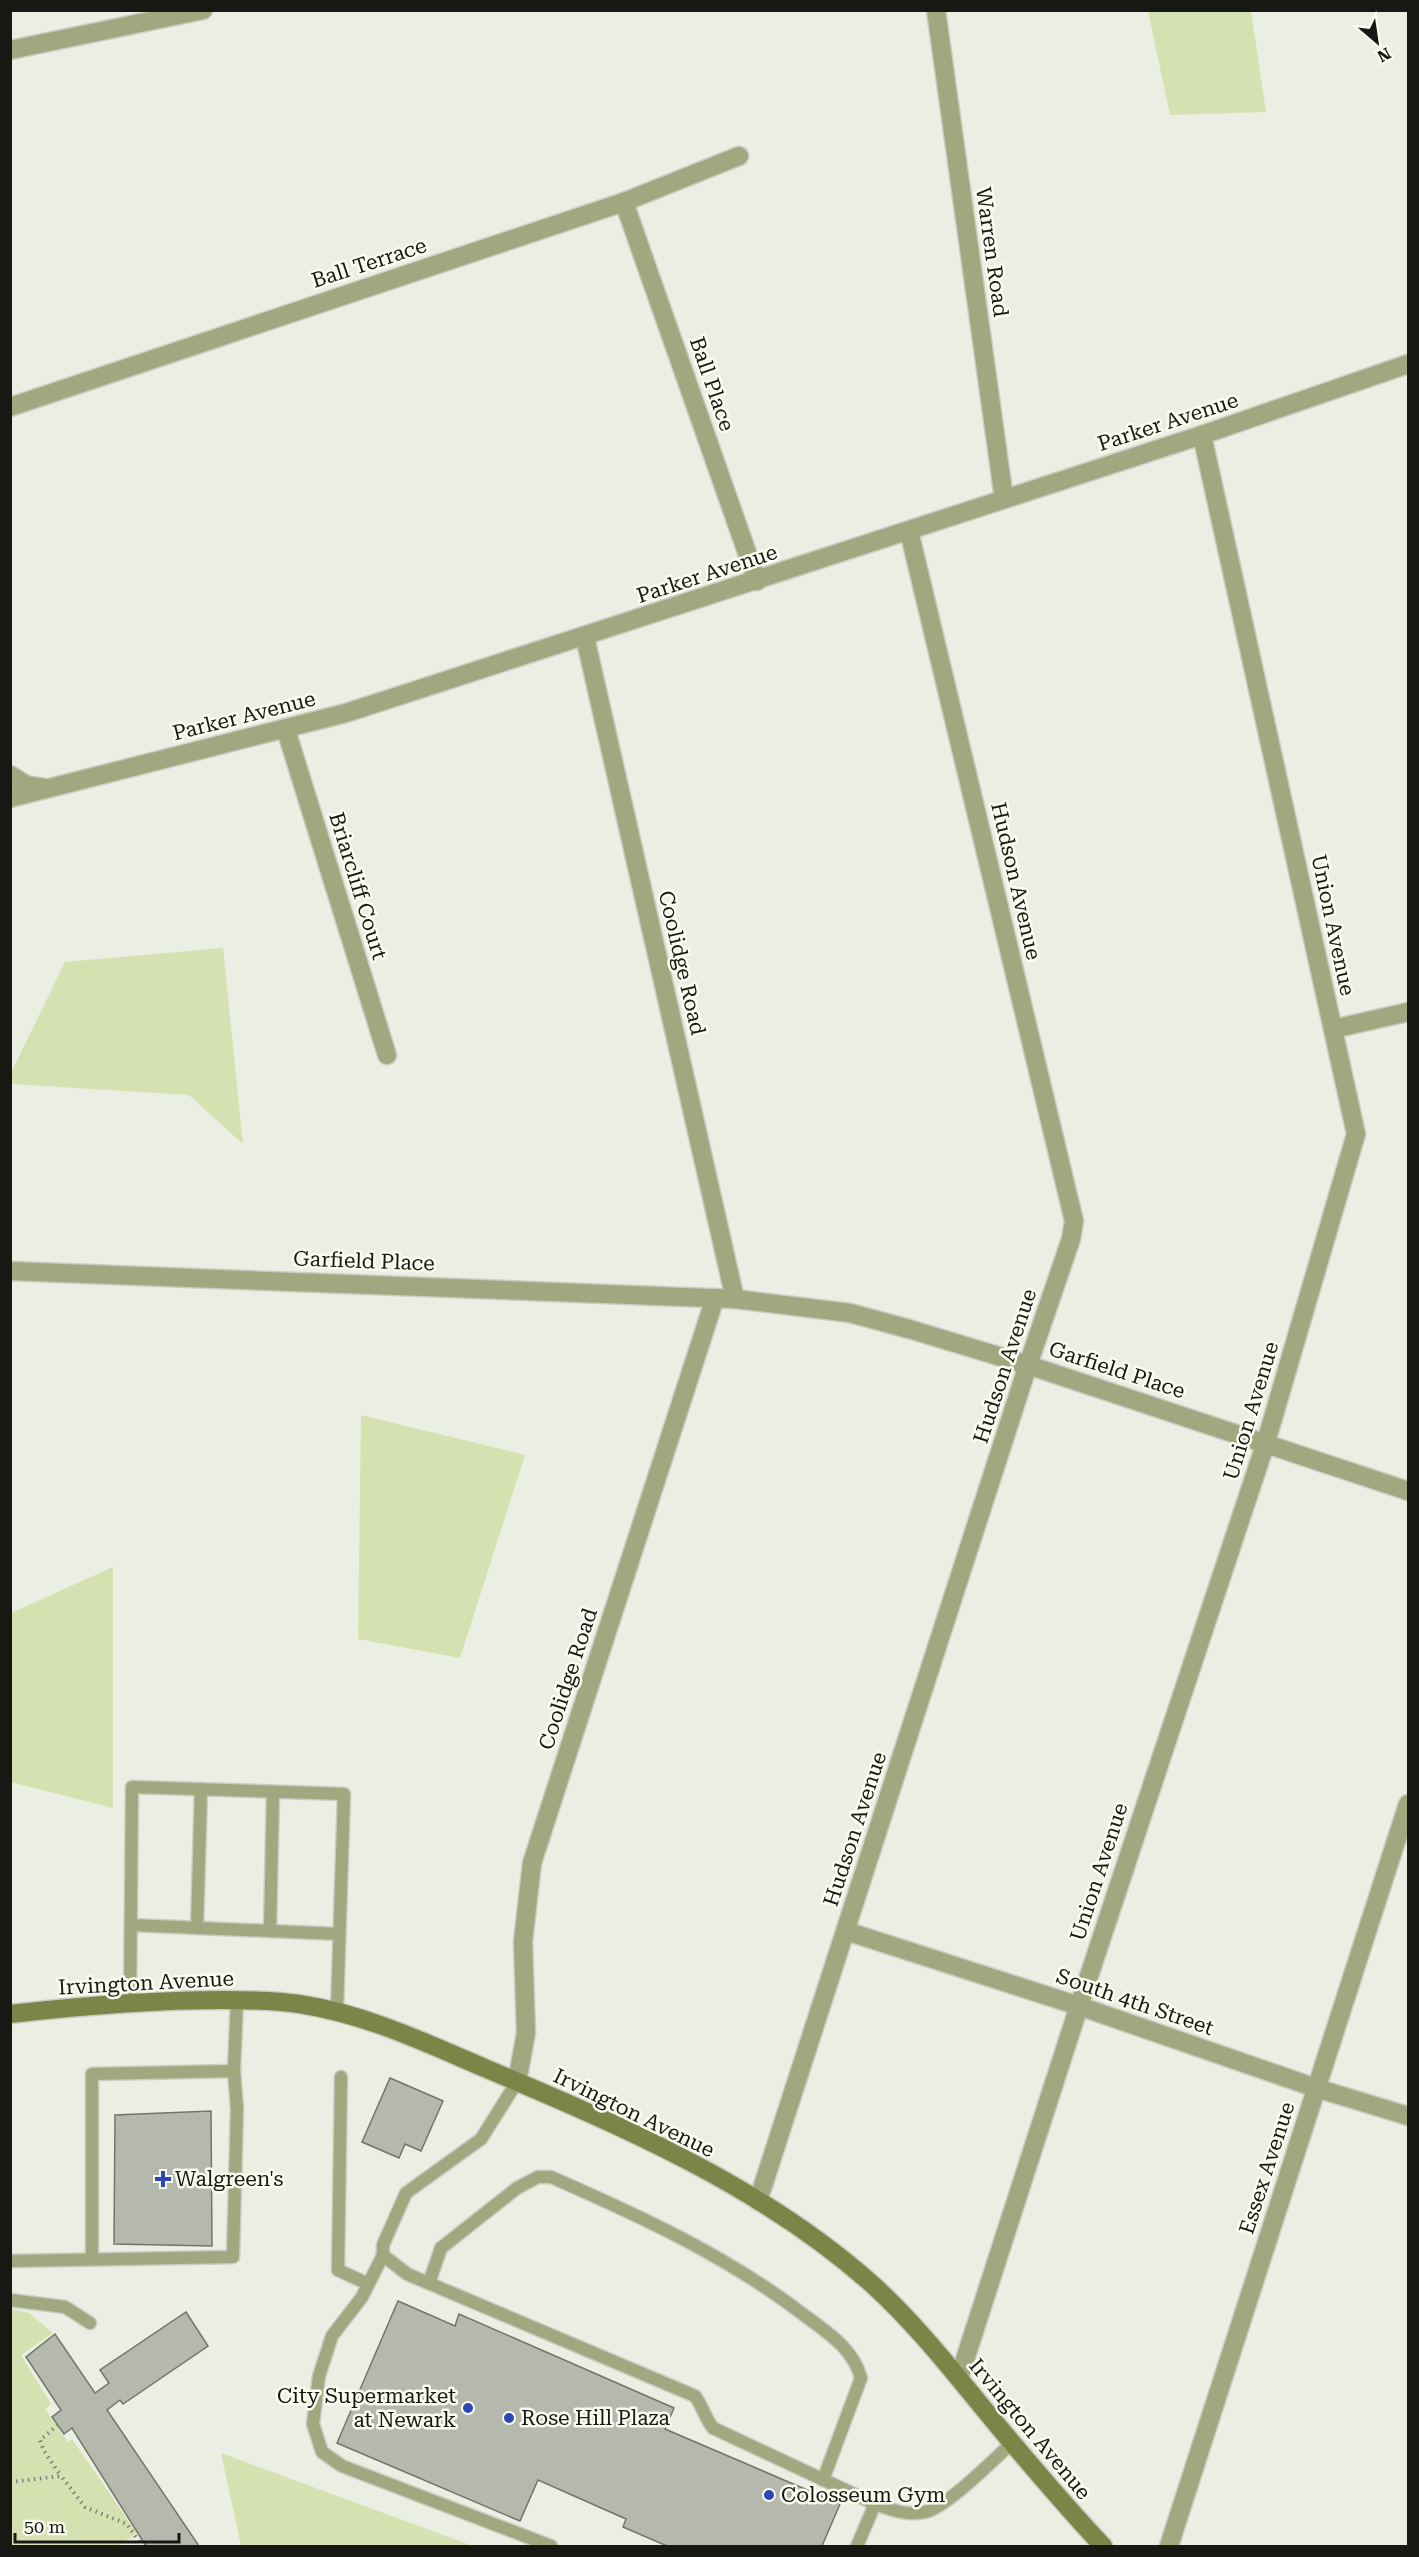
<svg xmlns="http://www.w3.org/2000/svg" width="1419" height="2557" font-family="'Roboto Serif',serif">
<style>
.green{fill:#d6e1b2}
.building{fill:#b5b8ac;stroke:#72756a;stroke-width:1.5}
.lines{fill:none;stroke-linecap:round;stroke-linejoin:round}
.service-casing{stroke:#c9ccc1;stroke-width:15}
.minor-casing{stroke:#c9ccc1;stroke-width:21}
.tertiary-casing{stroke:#c9ccc1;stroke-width:21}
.secondary-casing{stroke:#c9ccc1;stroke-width:21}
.path{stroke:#80827a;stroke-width:4;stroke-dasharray:1.5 4.5;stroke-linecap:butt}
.service{stroke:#9fa87f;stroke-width:12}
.minor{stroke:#9fa87f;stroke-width:18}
.tertiary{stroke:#9fa87f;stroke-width:18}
.secondary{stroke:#7a8648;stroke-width:18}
.poi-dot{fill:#2e47b7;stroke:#f9fcef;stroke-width:2}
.labels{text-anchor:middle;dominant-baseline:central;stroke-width:5;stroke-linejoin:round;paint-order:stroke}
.street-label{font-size:21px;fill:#171814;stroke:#f9fcef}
.poi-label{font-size:21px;fill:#171814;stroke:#f9fcef;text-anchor:start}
</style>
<rect width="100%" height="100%" fill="#ebeee2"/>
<g class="green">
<path d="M 1148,11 L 1251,11 L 1266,112 L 1170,115 Z"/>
<path d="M 223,948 L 243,1144 L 189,1095 L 11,1084 L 11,1073 L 65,962 Z"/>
<path d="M 361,1415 L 525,1455 L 460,1658 L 358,1639 Z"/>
<path d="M 113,1567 L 113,1808 L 10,1782 L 11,1613 Z"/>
<path d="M 11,2309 L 29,2313 L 53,2333 L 21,2355 L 51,2404 L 45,2409 L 68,2442 L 72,2439 L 137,2533 L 118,2546 L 11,2546 Z"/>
<path d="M 221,2453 L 473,2546 L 241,2546 Z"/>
</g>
<g class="building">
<path d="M 390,2078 L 443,2101 L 421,2151 L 405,2144 L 399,2158 L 362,2142 Z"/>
<path d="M 211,2111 L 212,2246 L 114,2244 L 115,2115 Z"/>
<path d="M 398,2301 L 455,2326 L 459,2314 L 674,2408 L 665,2429 L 840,2504 L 822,2546 L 667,2546 L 623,2527 L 626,2519 L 538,2480 L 520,2521 L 337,2443 Z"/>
<path d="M 186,2312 L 208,2346 L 123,2404 L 120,2400 L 107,2410 L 199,2546 L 146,2546 L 72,2428 L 64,2434 L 52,2417 L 61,2410 L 26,2357 L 55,2334 L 95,2393 L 109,2383 L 100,2370 Z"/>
</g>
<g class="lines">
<g class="service-casing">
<g id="service">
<path d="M 131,1925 L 339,1934"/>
<path d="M 197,1928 L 201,1789"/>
<path d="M 270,1931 L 273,1792"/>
<path d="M 130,2002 L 132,1787 L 344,1794 L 337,2011"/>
<path d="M 341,2077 L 338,2270 L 368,2284"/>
<path d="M 517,2082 L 481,2139 L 406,2193 L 383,2245 L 383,2255 L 407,2274 L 695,2396 C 703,2407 705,2418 713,2428 L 875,2504 C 891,2510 908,2516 925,2512 C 946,2508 994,2459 1012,2443"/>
<path d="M 383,2255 L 362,2297 L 332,2336 L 319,2376 L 313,2424 L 322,2452 L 342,2466 L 551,2546"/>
<path d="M 92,2259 L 92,2074 L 234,2071"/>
<path d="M 10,2261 L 233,2257 L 237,2109 L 234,2071 L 237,2000"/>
<path d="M 429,2283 L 441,2248 L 517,2188 L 538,2177 L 551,2177 C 640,2216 727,2256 804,2315 C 828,2333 853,2348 861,2378 L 823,2480"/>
<path d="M 10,2300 L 65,2307 L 90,2323"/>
<path d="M 857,2546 L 875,2504"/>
</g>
</g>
<g class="minor-casing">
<g id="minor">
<path d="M 936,10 L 1004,499"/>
<path d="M 10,50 L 203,10"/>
<path d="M 624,202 L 757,581"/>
<path d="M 10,407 L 624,202 L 739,156"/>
<path d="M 585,637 L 735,1299"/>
<path d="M 286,730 L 387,1055"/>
<path d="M 10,775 L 26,785 L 45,788"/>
<path d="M 1333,1029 L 1408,1012"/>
<path d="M 10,1271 L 735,1299 L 850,1313 L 909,1329 L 1028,1365 L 1408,1491"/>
<path d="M 846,1931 L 1079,2006 L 1316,2088 L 1408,2116"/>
<path d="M 517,2082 L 526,2033 L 523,1942 L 532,1863 L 715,1298"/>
<path d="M 758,2201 L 1028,1365 L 1071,1239 L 1074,1221 L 909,531"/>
<path d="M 959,2378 L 1079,2006 L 1266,1442 L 1356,1134 L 1202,435"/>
<path d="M 1169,2546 L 1408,1804"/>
</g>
</g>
<g class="tertiary-casing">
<path id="tertiary" d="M 10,798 L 346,713 L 1202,435 L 1408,364"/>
</g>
<g class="secondary-casing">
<path id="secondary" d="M 10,2014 C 81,2006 151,2000 222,2000 C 248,2000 274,2000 299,2004 C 366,2014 426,2043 487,2069 C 622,2126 764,2187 873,2285 C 917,2325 955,2374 993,2420 C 1029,2463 1064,2505 1103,2546"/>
</g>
<g class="path">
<path d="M 58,2425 L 40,2440 L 44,2451 L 61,2476"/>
<path d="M 10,2482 L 61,2476 L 85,2507 L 127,2524 L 142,2546"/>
</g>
<use href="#service" class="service"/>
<use href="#minor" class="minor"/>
<use href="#tertiary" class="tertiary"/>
<use href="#secondary" class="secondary"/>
</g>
<g class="poi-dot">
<path d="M160 2170h6v6h6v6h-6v6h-6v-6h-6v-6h6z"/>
<circle cx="468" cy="2408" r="6"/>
<circle cx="509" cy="2418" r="6"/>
<circle cx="769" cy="2495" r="6"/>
</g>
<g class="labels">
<g class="street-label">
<text transform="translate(992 252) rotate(82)">Warren Road</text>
<text transform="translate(369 263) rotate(-18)">Ball Terrace</text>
<text transform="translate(712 384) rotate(71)">Ball Place</text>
<text transform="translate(1168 422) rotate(-18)">Parker Avenue</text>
<text transform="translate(707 574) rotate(-18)">Parker Avenue</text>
<text transform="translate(244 716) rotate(-14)">Parker Avenue</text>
<text transform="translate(1016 881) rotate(77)">Hudson Avenue</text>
<text transform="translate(358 886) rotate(73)">Briarcliff Court</text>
<text transform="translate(1333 925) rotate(78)">Union Avenue</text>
<text transform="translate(682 963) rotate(77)">Coolidge Road</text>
<text transform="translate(364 1261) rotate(2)">Garfield Place</text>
<text transform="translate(1005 1366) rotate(-72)">Hudson Avenue</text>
<text transform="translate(1117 1370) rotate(18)">Garfield Place</text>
<text transform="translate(1251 1411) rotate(-73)">Union Avenue</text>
<text transform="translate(568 1679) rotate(-72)">Coolidge Road</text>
<text transform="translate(855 1829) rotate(-72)">Hudson Avenue</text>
<text transform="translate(1099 1872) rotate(-72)">Union Avenue</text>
<text transform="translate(146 1983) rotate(-3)">Irvington Avenue</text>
<text transform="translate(1135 2002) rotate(19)">South 4th Street</text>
<text transform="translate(634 2113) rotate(26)">Irvington Avenue</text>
<text transform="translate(1267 2168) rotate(-72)">Essex Avenue</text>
<text transform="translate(1030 2429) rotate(50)">Irvington Avenue</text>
</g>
<g class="poi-label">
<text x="175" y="2179">Walgreen's</text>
<text x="456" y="2396" text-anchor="end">City Supermarket<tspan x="456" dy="24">at Newark</tspan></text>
<text x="521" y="2418">Rose Hill Plaza</text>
<text x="781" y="2495">Colosseum Gym</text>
</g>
</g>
<rect width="1419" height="2557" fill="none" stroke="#171814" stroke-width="24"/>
<g transform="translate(1377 42) rotate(151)" stroke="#f9fcef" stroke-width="4.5" paint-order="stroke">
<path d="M0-4.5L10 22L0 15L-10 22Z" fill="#171814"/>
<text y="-9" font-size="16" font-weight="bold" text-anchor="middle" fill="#171814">N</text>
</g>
<path d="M15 2533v9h164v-9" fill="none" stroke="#171814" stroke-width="3"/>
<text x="24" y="2533" font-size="18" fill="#171814" stroke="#f9fcef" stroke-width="4.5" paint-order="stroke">50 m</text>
</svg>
